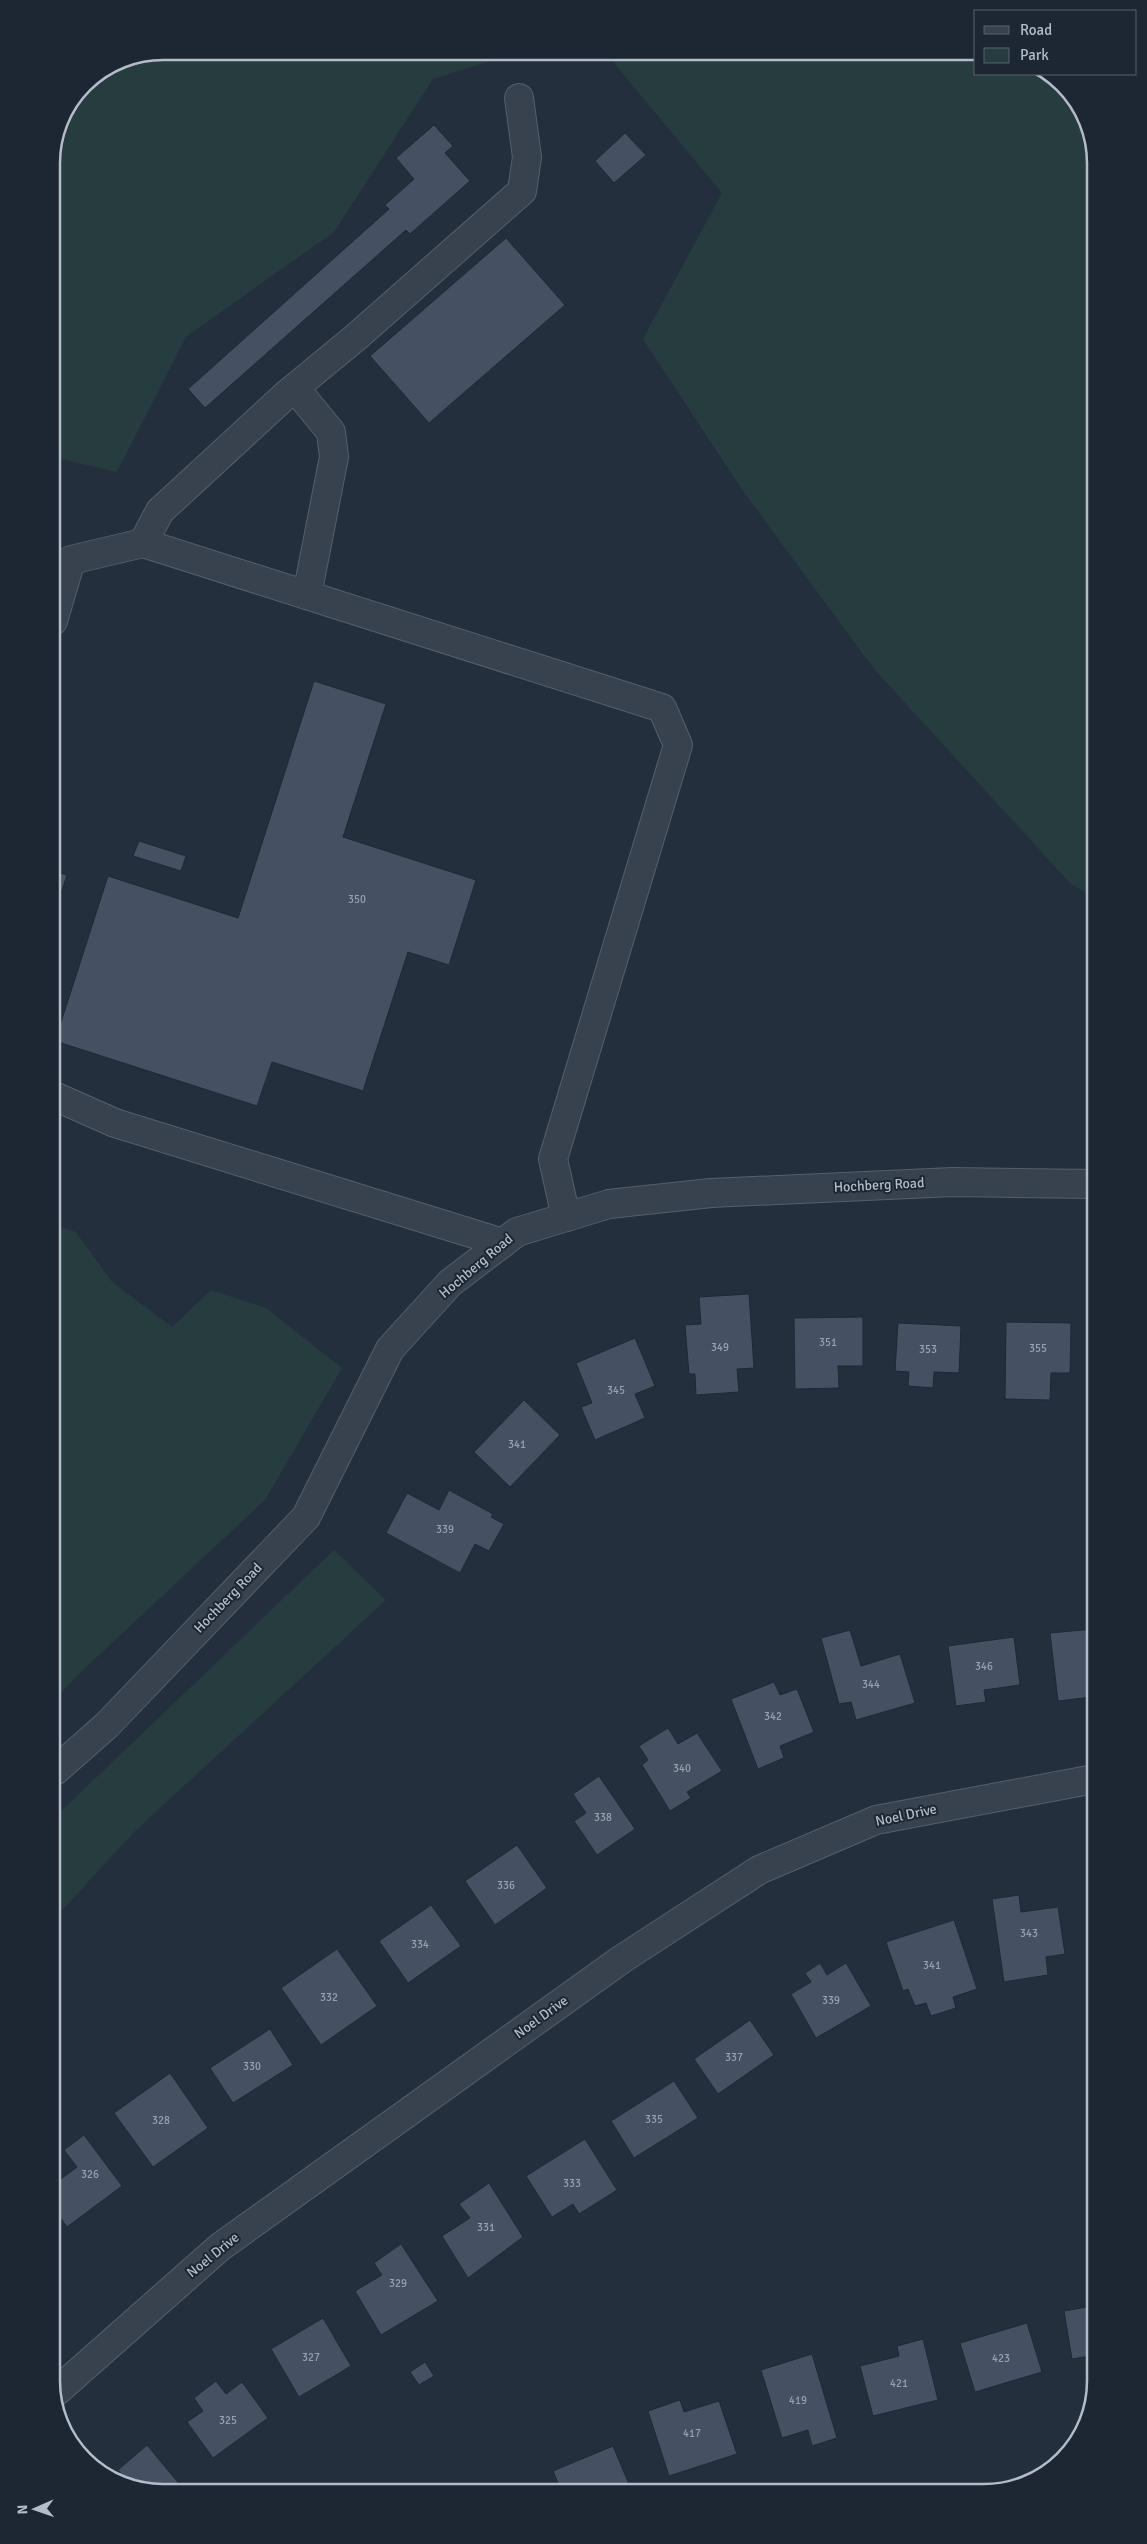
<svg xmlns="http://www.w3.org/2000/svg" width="1147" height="2544" font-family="Signika,sans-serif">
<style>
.green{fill:#263c3f}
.building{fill:#455162;stroke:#1f2835}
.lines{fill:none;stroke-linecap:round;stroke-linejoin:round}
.minor-casing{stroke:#565f6c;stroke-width:30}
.minor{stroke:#38414e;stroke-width:28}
.labels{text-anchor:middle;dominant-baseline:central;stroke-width:4;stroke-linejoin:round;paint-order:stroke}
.number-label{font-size:11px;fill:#98a1af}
.street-label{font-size:14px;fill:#b4bcc9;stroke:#1d2633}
.rim{fill:none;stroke:#b4bcc9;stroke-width:2.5}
</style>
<rect width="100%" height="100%" fill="#242f3e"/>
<g class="green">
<path d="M 163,51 L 522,51 L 433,79 L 334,232 L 186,337 L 117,472 L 52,457 L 51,156 L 60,120 L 84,84 L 120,60 Z"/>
<path d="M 604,51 L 976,52 L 976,74 L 1052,74 L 1090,127 L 1092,897 L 1070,883 L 874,669 L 743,491 L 643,339 L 722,193 Z"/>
<path d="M 54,1225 L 76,1232 L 112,1282 L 172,1327 L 211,1290 L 266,1308 L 342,1368 L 265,1500 L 83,1670 L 55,1699 Z"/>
<path d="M 334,1550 L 386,1600 L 135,1831 L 56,1917 L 56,1816 Z"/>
</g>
<g class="building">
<path d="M 434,125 L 453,146 L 445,153 L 470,181 L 410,234 L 406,230 L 205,408 L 188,389 L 389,209 L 385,205 L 414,179 L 396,158 Z"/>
<path d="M 625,133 L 646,155 L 614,183 L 595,161 Z"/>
<path d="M 506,238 L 565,305 L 429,423 L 370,356 Z"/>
<path d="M 314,681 L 386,704 L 343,837 L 476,880 L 449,965 L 408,952 L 363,1091 L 272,1062 L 257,1106 L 55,1041 L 108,876 L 238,918 Z"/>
<path d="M 139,841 L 186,856 L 181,871 L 133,856 Z"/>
<path d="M 53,871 L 67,875 L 53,917 Z"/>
<path d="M 749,1294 L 754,1368 L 737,1369 L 739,1392 L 696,1395 L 695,1374 L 689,1374 L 685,1325 L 701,1324 L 699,1297 Z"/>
<path d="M 863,1317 L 863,1366 L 838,1366 L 839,1388 L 795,1389 L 794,1318 Z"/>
<path d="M 1006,1322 L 1071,1323 L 1070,1373 L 1051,1373 L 1050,1400 L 1005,1399 Z"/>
<path d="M 898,1323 L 961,1326 L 959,1373 L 934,1372 L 933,1388 L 908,1386 L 909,1372 L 895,1371 Z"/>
<path d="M 635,1338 L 655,1386 L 635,1394 L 645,1418 L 595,1440 L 581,1407 L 592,1403 L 576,1363 Z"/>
<path d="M 524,1400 L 560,1435 L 510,1487 L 474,1452 Z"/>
<path d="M 449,1490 L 493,1514 L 491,1517 L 504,1524 L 489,1551 L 475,1544 L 460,1573 L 386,1533 L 407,1493 L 439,1510 Z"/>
<path d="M 1094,1629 L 1094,1676 L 1089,1676 L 1092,1697 L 1058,1701 L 1050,1633 Z"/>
<path d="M 850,1630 L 861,1666 L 900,1654 L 915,1703 L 856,1720 L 851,1702 L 839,1704 L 821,1638 Z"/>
<path d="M 1014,1637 L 1020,1685 L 984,1690 L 986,1702 L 956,1706 L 948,1646 Z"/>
<path d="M 774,1682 L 780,1695 L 797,1689 L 814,1732 L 780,1746 L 784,1758 L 758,1769 L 731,1699 Z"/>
<path d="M 668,1728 L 678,1744 L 697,1733 L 722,1771 L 687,1792 L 691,1798 L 670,1811 L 642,1765 L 648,1760 L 639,1746 Z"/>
<path d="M 599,1776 L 635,1829 L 597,1855 L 574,1821 L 586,1813 L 573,1794 Z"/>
<path d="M 517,1845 L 547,1888 L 495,1925 L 465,1881 Z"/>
<path d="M 1019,1895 L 1021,1912 L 1058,1907 L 1065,1954 L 1046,1957 L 1048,1975 L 1004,1982 L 992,1899 Z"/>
<path d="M 431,1905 L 461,1946 L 408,1983 L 379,1941 Z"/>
<path d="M 954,1920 L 977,1989 L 953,1997 L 956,2008 L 931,2016 L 926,2003 L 915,2006 L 908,1989 L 903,1991 L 886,1942 Z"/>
<path d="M 337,1949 L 377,2006 L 321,2045 L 281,1988 Z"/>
<path d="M 820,1963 L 827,1975 L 846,1963 L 871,2006 L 816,2038 L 791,1994 L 811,1982 L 805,1973 Z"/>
<path d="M 750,2020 L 774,2055 L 718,2094 L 694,2059 Z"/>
<path d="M 270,2029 L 293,2065 L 233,2103 L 210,2068 Z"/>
<path d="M 170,2073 L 208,2128 L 153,2167 L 114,2113 Z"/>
<path d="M 674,2081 L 698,2118 L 634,2158 L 611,2121 Z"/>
<path d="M 84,2135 L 122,2186 L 67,2227 L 57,2213 L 57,2182 L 77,2167 L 64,2150 Z"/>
<path d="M 585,2139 L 617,2190 L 579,2214 L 573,2204 L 552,2217 L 526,2176 Z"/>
<path d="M 489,2183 L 523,2237 L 468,2278 L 442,2236 L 470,2218 L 459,2204 Z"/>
<path d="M 401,2244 L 438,2301 L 381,2335 L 355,2291 L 382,2275 L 374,2263 Z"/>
<path d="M 1096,2295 L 1096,2355 L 1072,2359 L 1064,2311 L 1087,2307 L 1085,2296 Z"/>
<path d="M 323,2318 L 351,2366 L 299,2397 L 271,2349 Z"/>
<path d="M 1027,2323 L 1042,2372 L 975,2392 L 960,2343 Z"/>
<path d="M 923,2339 L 938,2400 L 873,2416 L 860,2366 L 899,2356 L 897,2346 Z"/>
<path d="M 812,2354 L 837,2438 L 812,2446 L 808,2430 L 782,2438 L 761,2370 Z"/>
<path d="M 425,2362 L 434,2376 L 419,2385 L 410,2372 Z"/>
<path d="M 216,2381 L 226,2394 L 242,2382 L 268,2418 L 213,2458 L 187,2422 L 203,2411 L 194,2398 Z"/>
<path d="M 680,2400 L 684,2412 L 719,2401 L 737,2454 L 669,2476 L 648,2411 Z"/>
<path d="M 147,2445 L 186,2492 L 155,2492 L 128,2482 L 118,2470 Z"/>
<path d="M 613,2446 L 631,2489 L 561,2490 L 553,2471 Z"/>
</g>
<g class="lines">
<g class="minor-casing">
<g id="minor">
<path d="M 287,394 L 355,338 L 522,191 L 527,157 L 519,98"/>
<path d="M 143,543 L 160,511 L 287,394 L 299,393 L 331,432 L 334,457 L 307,595"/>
<path d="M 53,621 L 71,560 L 143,543 L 662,708 L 678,745 L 553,1159 L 566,1217"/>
<path d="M 54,1096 L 115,1123 L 503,1243"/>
<path d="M 56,1770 L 107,1725 L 306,1517 L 390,1349 L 450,1283 L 517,1232 L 609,1204 L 711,1193 L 953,1182 L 1093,1184"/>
<path d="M 57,2391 L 220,2247 L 622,1959 L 759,1870 L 876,1820 L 1094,1779"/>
</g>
</g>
<use href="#minor" class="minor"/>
</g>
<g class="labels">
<g class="number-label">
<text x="357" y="899">350</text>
<text x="828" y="1342">351</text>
<text x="720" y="1347">349</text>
<text x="1038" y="1348">355</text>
<text x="928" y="1349">353</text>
<text x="616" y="1390">345</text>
<text x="517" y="1444">341</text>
<text x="445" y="1529">339</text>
<text x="984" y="1666">346</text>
<text x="871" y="1684">344</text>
<text x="773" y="1716">342</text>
<text x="682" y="1768">340</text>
<text x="603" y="1817">338</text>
<text x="506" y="1885">336</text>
<text x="1029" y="1933">343</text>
<text x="420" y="1944">334</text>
<text x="932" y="1965">341</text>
<text x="329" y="1997">332</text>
<text x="831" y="2000">339</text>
<text x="734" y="2057">337</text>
<text x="252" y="2066">330</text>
<text x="654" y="2119">335</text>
<text x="161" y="2120">328</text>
<text x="90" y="2174">326</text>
<text x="572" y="2183">333</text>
<text x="486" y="2227">331</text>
<text x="398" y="2283">329</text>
<text x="311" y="2357">327</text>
<text x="1001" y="2358">423</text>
<text x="899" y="2383">421</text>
<text x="798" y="2400">419</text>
<text x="228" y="2420">325</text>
<text x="692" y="2433">417</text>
</g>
<g class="street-label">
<text transform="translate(879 1185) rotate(-3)">Hochberg Road</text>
<text transform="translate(476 1266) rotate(-40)">Hochberg Road</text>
<text transform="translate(228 1598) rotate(-46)">Hochberg Road</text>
<text transform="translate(906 1815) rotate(-12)">Noel Drive</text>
<text transform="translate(541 2017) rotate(-36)">Noel Drive</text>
<text transform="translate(213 2255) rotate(-39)">Noel Drive</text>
</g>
</g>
<path d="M0 0H1147V2544H0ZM163 60H984A103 103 0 0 1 1087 163V2381A103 103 0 0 1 984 2484H163A103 103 0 0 1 60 2381V163A103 103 0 0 1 163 60Z" fill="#1d2633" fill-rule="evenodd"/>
<path class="rim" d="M163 60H984A103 103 0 0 1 1087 163V2381A103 103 0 0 1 984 2484H163A103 103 0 0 1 60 2381V163A103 103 0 0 1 163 60Z"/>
<rect x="974" y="10" width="162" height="65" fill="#1d2633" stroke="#59626f"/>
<rect x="984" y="26" width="25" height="8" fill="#38414e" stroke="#59626f"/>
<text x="1020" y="35" font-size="15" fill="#b4bcc9">Road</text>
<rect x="984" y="48" width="25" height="15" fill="#263c3f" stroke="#59626f"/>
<text x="1020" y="60" font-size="15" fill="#b4bcc9">Park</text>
<g transform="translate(35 2509) rotate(268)" stroke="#1d2633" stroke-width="4" paint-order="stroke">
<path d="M0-4L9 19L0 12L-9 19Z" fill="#b4bcc9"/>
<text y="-8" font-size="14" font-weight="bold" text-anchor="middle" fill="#b4bcc9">N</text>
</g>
</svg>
